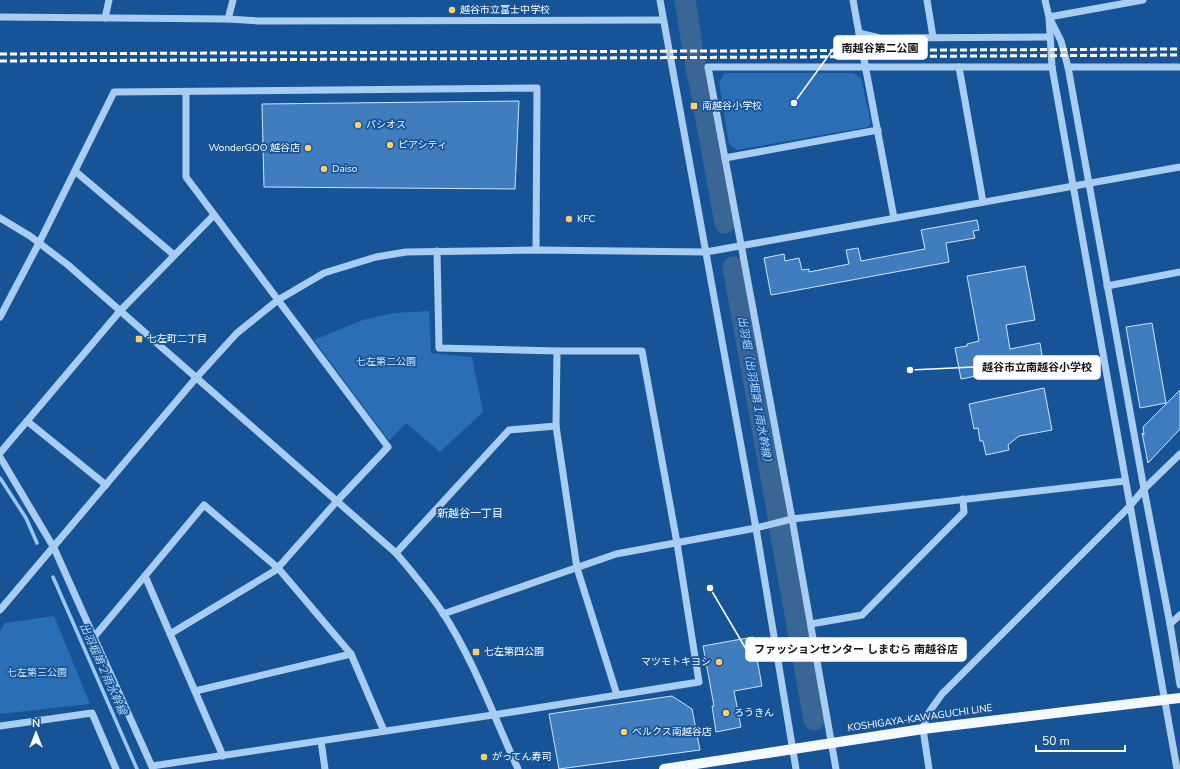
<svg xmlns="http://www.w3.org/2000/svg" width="1180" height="769" font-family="'Nunito Sans','Noto Sans JP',sans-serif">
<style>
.green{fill:#2a6eb6}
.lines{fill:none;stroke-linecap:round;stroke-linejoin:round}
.stream{stroke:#9cc8f4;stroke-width:3.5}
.river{stroke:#3a6696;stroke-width:21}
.building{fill:#3f7dbe;stroke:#d1e6fc}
.minor{stroke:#a9cdf1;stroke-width:7}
.major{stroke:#f4f8ff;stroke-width:10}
.rail{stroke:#fff;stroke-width:3;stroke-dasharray:7 3;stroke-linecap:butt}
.poi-dot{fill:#ffce6a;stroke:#175497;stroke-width:1.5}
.labels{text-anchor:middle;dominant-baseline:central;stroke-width:3.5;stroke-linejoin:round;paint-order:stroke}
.poi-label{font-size:10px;fill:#fff;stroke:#175497;text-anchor:start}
.park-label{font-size:10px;fill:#d1e6fc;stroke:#175497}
.street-label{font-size:10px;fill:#fff;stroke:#175497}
.water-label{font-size:11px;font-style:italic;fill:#b6d7f8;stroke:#175497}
.neighbourhood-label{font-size:11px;fill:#fff;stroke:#175497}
.leader{fill:none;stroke:#fff;stroke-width:1.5}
.callout-dot{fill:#fff;stroke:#175497;stroke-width:1.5}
.callout{fill:#fff;stroke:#fff;stroke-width:1.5}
.callout-label{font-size:11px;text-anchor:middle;font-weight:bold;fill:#111}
</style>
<rect width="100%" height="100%" fill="#175497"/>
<g class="green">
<path d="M 725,73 L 853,73 L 861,78 L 871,123 L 868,127 L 737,150 L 729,144 L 719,82 Z"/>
<path d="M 429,311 L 431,353 L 472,357 L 483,412 L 440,452 L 406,423 L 389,441 L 314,340 L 363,320 L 394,313 Z"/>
<path d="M 54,616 L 90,704 L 0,714 L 0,632 L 5,623 Z"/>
</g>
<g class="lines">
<g class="stream">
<path d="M 0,478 L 26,518 L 37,543"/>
<path d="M 53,577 L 137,769"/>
</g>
<g class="river">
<path d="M 685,0 L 692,45"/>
<path d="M 695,63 L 698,78"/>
<path d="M 700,86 L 725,223"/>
<path d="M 733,267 L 778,516"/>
<path d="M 780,531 L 814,720"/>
</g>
</g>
<g class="building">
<path d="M 519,101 L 515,189 L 264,187 L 262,104 Z"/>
<path d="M 977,220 L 979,230 L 973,231 L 975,238 L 946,243 L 949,262 L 771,295 L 764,258 L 784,254 L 785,261 L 799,258 L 802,270 L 809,269 L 809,272 L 849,264 L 846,250 L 858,248 L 861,261 L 925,249 L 921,230 Z"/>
<path d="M 1025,266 L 1035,320 L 1006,325 L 1010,349 L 1040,343 L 1042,355 L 1039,356 L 1040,364 L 961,379 L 955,348 L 967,346 L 967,344 L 979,341 L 967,276 Z"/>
<path d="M 1152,323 L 1166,403 L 1140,408 L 1126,327 Z"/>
<path d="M 1044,388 L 1052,430 L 1019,436 L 1008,445 L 1009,450 L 986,455 L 983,441 L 980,441 L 978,428 L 974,429 L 969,404 Z"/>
<path d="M 1180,390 L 1180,429 L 1148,463 L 1142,433 L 1144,435 L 1143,427 Z"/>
<path d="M 753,637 L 762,686 L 734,691 L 741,727 L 716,732 L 712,706 L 714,706 L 703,646 Z"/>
<path d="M 672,696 L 692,709 L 700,750 L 559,769 L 549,714 Z"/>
</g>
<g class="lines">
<g class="minor">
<path d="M 660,0 L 756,528 L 796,769"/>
<path d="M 853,0 L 859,33 L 880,38 L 1049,37"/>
<path d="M 927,0 L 933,37"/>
<path d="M 1045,0 L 1049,17 L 1143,0"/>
<path d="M 0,17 L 228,19 L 258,21 L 663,20"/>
<path d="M 1049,17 L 1052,67 L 1177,769"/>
<path d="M 105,18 L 109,0"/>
<path d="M 228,19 L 233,0"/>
<path d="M 1050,19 L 1061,41 L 1068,67 L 1144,489 L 1170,624 L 1180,685"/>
<path d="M 859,33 L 894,218"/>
<path d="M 959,67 L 983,202"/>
<path d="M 1068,67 L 1180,67"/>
<path d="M 725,158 L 878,130"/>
<path d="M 75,171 L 174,255"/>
<path d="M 0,218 L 30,236 L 68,265 L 396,553 C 413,573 429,592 443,613 C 474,661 494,717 518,769"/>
<path d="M 1107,286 L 1180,272"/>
<path d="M 0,317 L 39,243 L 114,92 L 537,88 L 536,250"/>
<path d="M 557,351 L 556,426 L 577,568 L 617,695"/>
<path d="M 27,421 L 106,485"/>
<path d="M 0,453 L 120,311 L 214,215"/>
<path d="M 0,457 L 54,548 L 153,769"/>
<path d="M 396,553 L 509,430 L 556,426"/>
<path d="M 145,576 L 223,756"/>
<path d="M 0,610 L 196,378 L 237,333 L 278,300 L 324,273 L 376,257 L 406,252 L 536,250 L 706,252 L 1180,167"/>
<path d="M 443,614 L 616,554 L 756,528 L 792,519 L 1125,481"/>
<path d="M 811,624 L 862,615 L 964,512 L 963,499"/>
<path d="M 1170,624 L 1180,615"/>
<path d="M 170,634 L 276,570 L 337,501 L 388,447 L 186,177 L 186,92"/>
<path d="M 94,637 L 204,505 L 278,568 L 351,654 L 384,731"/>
<path d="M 195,691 L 351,654"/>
<path d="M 0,726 L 92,713 L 116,769"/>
<path d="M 321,741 L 325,769"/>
<path d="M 152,766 L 493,715 L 699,682 L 677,543 L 642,351 L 557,351 L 439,348 L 437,251"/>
<path d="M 836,769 L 792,519 L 708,67 L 1052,67"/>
<path d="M 929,769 L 923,729 L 927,715 L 942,694 L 1129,507 L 1144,489 L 1180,454"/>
</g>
<path class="major" d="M 664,769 L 923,729 L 1180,698"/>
<g class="rail">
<path d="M 0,54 L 1180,49"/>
<path d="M 0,61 L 1180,55"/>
</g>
</g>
<g class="poi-dot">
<circle cx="452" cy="10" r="4"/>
<rect x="690" y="102" width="8" height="8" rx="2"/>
<circle cx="358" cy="125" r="4"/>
<circle cx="390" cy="145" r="4"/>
<circle cx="308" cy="148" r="4"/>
<circle cx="324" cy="169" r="4"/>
<circle cx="569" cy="219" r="4"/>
<rect x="135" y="335" width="8" height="8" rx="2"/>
<rect x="472" y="648" width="8" height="8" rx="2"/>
<circle cx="719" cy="662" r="4"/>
<circle cx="726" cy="713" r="4"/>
<circle cx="624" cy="732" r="4"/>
<circle cx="484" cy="757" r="4"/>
</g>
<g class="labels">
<g class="poi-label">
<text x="460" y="10">越谷市立富士中学校</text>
<text x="702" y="106">南越谷小学校</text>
<text x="366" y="125">パシオス</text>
<text x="398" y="145">ピアシティ</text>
<text x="300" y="148" text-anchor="end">WonderGOO 越谷店</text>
<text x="332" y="169">Daiso</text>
<text x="577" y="219">KFC</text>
<text x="147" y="339">七左町二丁目</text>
<text x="484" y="652">七左第四公園</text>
<text x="711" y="662" text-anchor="end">マツモトキヨシ</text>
<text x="734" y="713">ろうきん</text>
<text x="632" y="732">ベルクス南越谷店</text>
<text x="492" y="757">がってん寿司</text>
</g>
<g class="park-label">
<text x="386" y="362">七左第二公園</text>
<text x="37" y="673">七左第三公園</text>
</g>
<g class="street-label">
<text transform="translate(920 718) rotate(-8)">KOSHIGAYA-KAWAGUCHI LINE</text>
</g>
<g class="water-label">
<text transform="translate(755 392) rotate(80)">出羽堀（出羽堀第１雨水幹線）</text>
<text transform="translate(103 669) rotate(66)">出羽堀第２雨水幹線</text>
</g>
<g class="neighbourhood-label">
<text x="470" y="513">新越谷一丁目</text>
</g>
</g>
<path class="leader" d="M794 103L834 48M910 370L974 367M710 588L746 649"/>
<g class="callout-dot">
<circle cx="794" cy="103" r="4"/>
<circle cx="910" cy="370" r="4"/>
<circle cx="710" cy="588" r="4"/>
</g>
<g class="callout">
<rect x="834" y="36" width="93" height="23" rx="4"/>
<rect x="974" y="356" width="126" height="23" rx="4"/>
<rect x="746" y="638" width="220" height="23" rx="4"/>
</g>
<g class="callout-label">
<text x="880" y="52">南越谷第二公園</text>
<text x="1037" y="371">越谷市立南越谷小学校</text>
<text x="856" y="653">ファッションセンター しまむら 南越谷店</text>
</g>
<g transform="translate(36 733)" stroke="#175497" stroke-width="3" paint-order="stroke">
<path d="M0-3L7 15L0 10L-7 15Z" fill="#ffffff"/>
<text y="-6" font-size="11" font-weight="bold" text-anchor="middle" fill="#ffffff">N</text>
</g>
<path d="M1036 745v6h89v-6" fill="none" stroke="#ffffff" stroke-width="2"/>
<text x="1042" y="745" font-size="12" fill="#ffffff" stroke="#175497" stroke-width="3" paint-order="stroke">50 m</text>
</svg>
